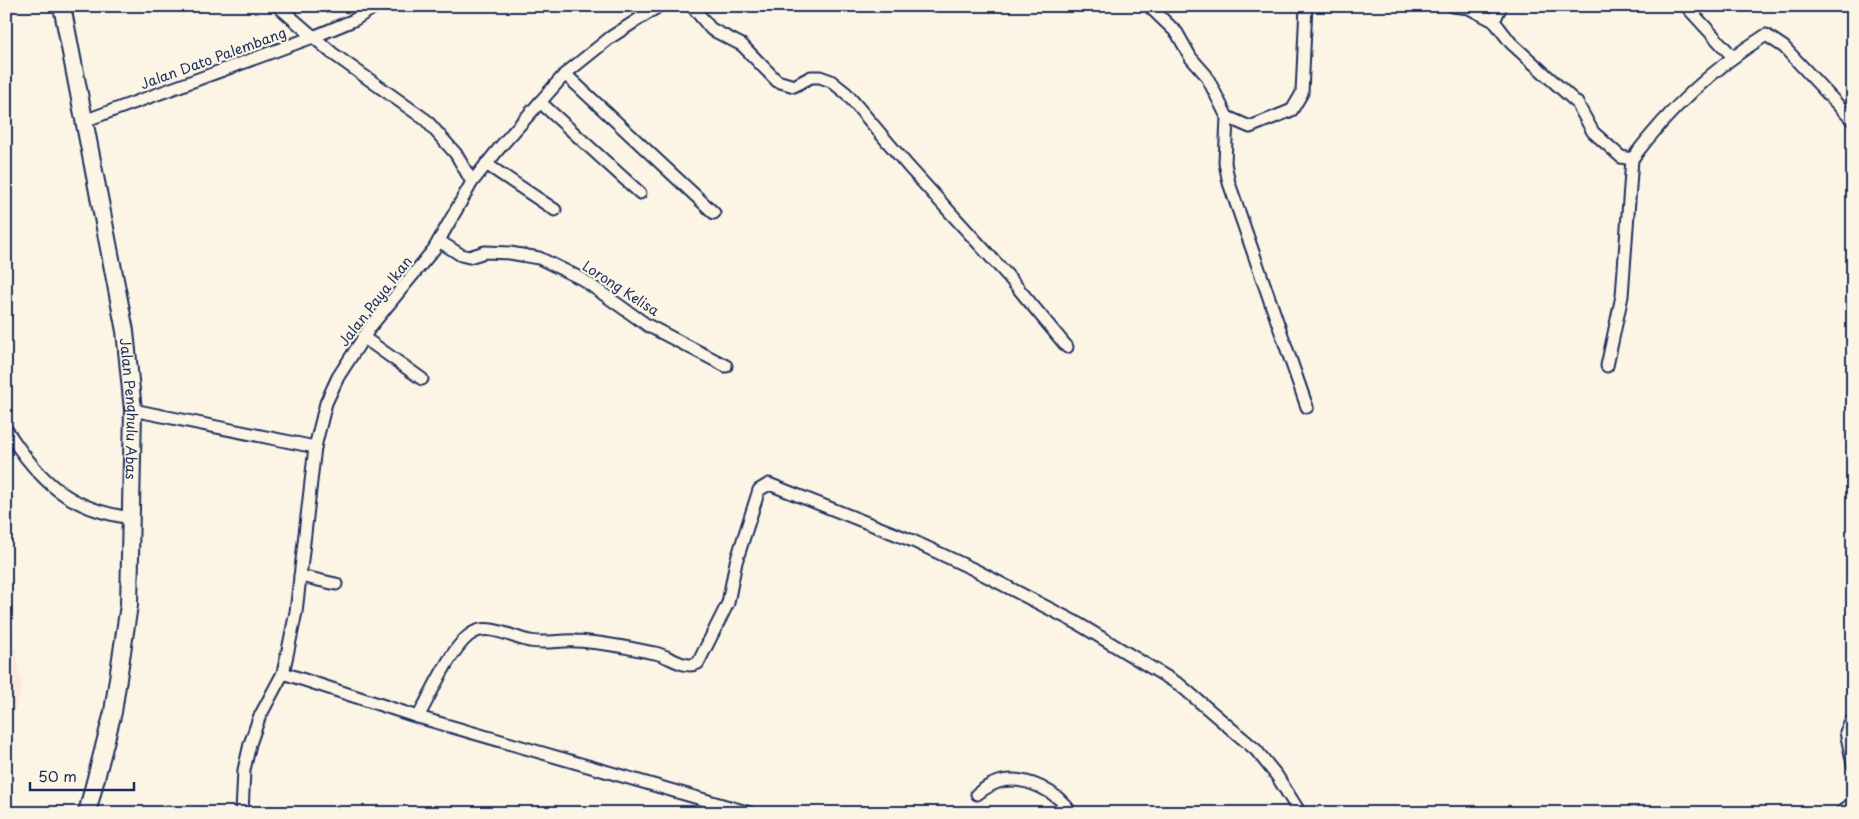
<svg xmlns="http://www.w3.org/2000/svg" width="1859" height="819" font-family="'Playpen Sans',sans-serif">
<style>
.built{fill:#fbe8da}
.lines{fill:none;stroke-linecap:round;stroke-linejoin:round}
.street-casing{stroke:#1b2f5e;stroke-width:15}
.secondary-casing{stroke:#1b2f5e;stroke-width:20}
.street{stroke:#fcf5e5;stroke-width:11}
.secondary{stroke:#fcf5e5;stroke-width:16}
.labels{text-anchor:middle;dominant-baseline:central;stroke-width:4.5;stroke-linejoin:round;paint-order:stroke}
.street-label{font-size:14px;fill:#1b2f5e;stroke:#fcf5e5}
</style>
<rect width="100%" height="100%" fill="#fcf5e5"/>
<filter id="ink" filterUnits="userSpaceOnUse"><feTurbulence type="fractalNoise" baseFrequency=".02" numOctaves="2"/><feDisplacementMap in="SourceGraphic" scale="10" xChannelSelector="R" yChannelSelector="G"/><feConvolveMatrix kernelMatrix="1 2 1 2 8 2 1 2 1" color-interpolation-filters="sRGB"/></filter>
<g filter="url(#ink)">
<path class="built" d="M 6,598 L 22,688 L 6,738 Z"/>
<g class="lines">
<g class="street-casing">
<g id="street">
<path d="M 278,6 L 332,53 L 426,120 L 456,154 L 472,182"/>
<path d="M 692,6 L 711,29 L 742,45 L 777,81 L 794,86 L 811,77 L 820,77 L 831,81 L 846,93 L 908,166 L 1008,276 L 1067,347"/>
<path d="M 1149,6 L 1177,33 L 1191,58 L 1206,75 L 1227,117 L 1250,127 L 1292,110 L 1302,93 L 1306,6"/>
<path d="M 1452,6 L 1469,8 L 1494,21 L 1511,43 L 1577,103 L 1593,132 L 1621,157 L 1632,159 C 1670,108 1712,69 1766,35 L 1784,47 L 1853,121"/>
<path d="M 1686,6 L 1732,56"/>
<path d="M 6,7 L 8,6"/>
<path d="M 1494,21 L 1501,6"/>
<path d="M 565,74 L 714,213"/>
<path d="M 540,102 L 640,193"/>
<path d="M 1227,117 L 1225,163 L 1229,183 L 1307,407"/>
<path d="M 84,121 L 313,37 L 354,20 L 376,6"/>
<path d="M 486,164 L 555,210"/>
<path d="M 439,241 L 461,255 L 469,257 L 485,252 L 510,253 L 539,258 L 582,279 L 647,325 L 726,366"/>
<path d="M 363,337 L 422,379"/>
<path d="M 1607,366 L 1622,296 L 1632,159"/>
<path d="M 133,410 L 315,447"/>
<path d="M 6,429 C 39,481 69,510 132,518"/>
<path d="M 300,576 L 336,584"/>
<path d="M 283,673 L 418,717 L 750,813"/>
<path d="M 418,717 C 430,696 452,646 471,634 C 489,622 512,638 530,641 C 545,644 561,640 576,641 C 603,642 629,648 655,653 C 670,656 684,670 698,663 L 728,603 L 736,562 L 759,490 L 769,484 L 913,541 L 973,569 L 1077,623 L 1180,685 L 1256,750 L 1277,776 L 1300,813"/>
<path d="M 1853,718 L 1846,732 L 1853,764"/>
<path d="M 977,794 C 985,788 992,783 1002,781 C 1027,776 1058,792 1071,813"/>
<path d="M 242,813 L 244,770 L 250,744 L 259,718 L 283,673 L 287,655 L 296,612 L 315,447 L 326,403 L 338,377 L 371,326 L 434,249 L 472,182 L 501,146 L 565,74 L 611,37 L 659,6"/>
<path d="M 1841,813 L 1853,802"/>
</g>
</g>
<g class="secondary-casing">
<g id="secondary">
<path id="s1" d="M 62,6 L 125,331 L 133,410 L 129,605 L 113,712 L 87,813"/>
</g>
</g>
<use href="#street" class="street"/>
<use href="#secondary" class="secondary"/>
</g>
</g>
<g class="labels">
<g class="street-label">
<text transform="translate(213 58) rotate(-20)">Jalan Dato Palembang</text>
<text transform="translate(621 288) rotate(33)">Lorong Kelisa</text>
<text transform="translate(375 301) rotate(-52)">Jalan Paya Ikan</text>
<text stroke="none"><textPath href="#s1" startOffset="409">Jalan Penghulu Abas</textPath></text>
</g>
</g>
<rect width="1859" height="819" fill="none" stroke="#fcf5e5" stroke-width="25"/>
<rect x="12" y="12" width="1834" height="794" fill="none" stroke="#1b2f5e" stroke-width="2" filter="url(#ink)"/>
<path d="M30 782v8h104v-8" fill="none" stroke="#1b2f5e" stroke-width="2.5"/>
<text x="38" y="782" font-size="15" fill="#1b2f5e" stroke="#fcf5e5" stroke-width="4" paint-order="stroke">50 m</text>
</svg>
